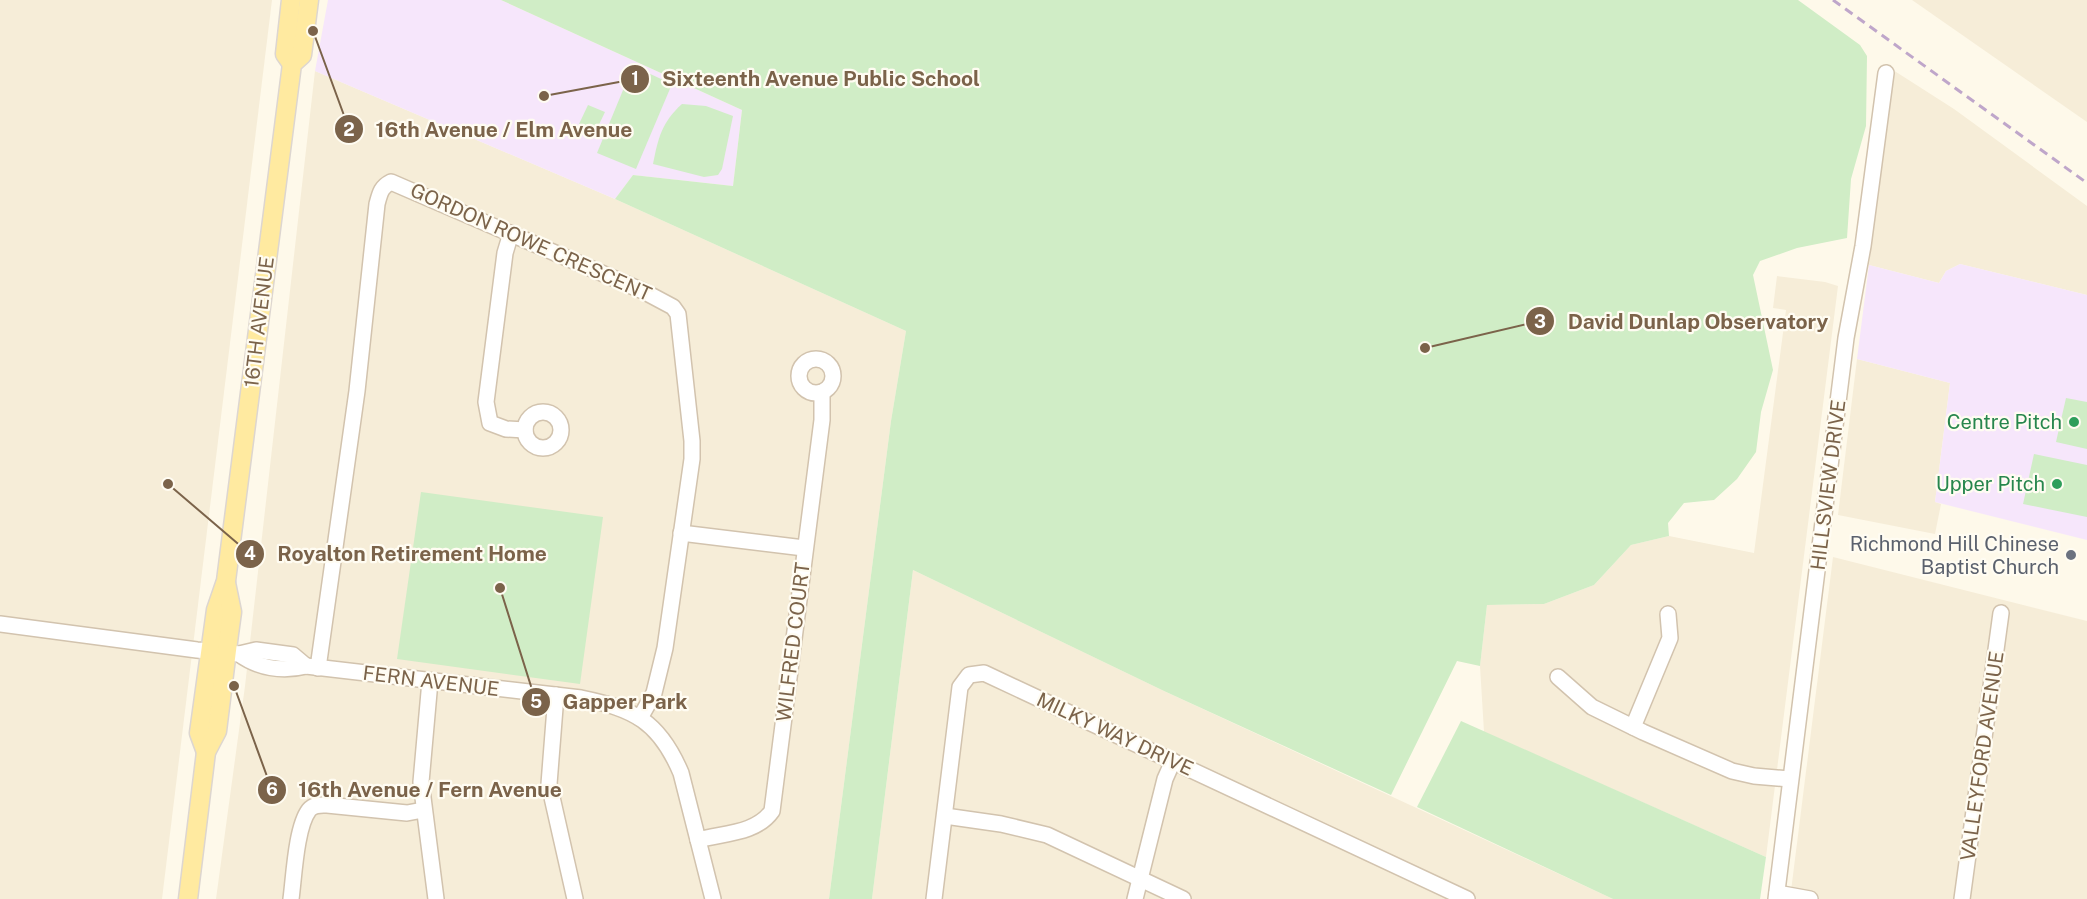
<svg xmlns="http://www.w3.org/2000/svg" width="2087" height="899" font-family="'Public Sans',sans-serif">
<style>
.residential{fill:#f6edd8}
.education{fill:#f6e6fb}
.green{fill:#d0edc6}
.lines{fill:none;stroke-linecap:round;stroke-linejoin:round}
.minor-casing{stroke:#d2c3ae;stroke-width:18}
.major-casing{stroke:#ddd6d0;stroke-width:21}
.minor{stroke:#fff;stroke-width:15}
.major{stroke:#ffeaa0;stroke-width:18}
.rail{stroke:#bfa6ca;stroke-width:3;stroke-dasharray:9 6;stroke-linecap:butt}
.leisure-dot{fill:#2e9e5b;stroke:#fffcf2;stroke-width:2}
.worship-dot{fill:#6b7280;stroke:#fffcf2;stroke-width:2}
.labels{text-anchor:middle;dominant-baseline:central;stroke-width:4.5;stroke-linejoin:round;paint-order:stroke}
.street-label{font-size:20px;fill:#7b634a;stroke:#fffcf2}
.leisure-label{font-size:20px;fill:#27864d;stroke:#fffcf2;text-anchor:end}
.worship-label{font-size:20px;fill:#5b616d;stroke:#fffcf2;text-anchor:end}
.leader{fill:none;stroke:#7b634a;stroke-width:2}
.callout-dot{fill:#7b634a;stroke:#fffcf2;stroke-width:2}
.mark-label{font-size:18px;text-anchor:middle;font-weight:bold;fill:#fff}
.callout-label{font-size:21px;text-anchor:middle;font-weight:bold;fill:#7b634a;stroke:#fffcf2;stroke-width:4.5;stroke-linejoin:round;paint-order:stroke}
</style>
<rect width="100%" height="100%" fill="#fef9ea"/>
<g class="residential">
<path d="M 0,0 L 272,0 L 162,899 L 0,899 Z"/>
<path d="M 1912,0 L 2087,0 L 2087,122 Z"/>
<path d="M 1893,70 L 1954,109 L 2087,206 L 2087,295 L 1960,264 L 1946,271 L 1939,283 L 1869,265 Z"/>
<path d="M 315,71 L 615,199 L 906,331 L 891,421 L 829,899 L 216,899 L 245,686 Z"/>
<path d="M 1777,276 L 1825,282 L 1838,286 L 1766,857 L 1484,732 L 1480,666 L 1487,605 L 1544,604 L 1594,585 L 1631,545 L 1669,536 L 1754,553 L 1786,310 L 1773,308 Z"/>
<path d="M 1857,359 L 1950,383 L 1935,502 L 1941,504 L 1935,534 L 1838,515 Z"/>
<path d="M 1833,557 L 2087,621 L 2087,899 L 1790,899 Z"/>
<path d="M 913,570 L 1164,691 L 1613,899 L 872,899 Z"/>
</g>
<g class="education">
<path d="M 328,0 L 501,0 L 742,110 L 733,186 L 633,175 L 615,199 L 315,71 Z"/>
<path d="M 1960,264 L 2087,295 L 2087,540 L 1935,502 L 1950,383 L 1857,359 L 1869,265 L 1939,283 L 1946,271 Z"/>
</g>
<g class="green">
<path d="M 501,0 L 1798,0 L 1860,45 L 1867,56 L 1866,126 L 1851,179 L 1847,238 L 1797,248 L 1760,261 L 1753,275 L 1773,370 L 1761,412 L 1756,452 L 1737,479 L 1714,500 L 1684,503 L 1668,523 L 1669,536 L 1631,545 L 1594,585 L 1544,604 L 1487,605 L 1480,666 L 1457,661 L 1391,795 L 1164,691 L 913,570 L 872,899 L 829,899 L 891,421 L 906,331 L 615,199 L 633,175 L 733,186 L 742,110 Z"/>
<path d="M 633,66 L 672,84 L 636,169 L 597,153 Z"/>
<path d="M 682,104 L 706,106 L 733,116 L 722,169 L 718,175 L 704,177 L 653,164 C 658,138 662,122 682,104 Z"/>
<path d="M 588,105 L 605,112 L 596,131 L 579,124 Z"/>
<path d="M 2066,398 L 2087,402 L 2087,449 L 2056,442 Z"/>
<path d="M 2034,454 L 2087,465 L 2087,517 L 2023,504 Z"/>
<path d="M 421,492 L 603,517 L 580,684 L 397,659 Z"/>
<path d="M 1461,721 L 1766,857 L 1760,899 L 1613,899 L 1417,807 Z"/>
</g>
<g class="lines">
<g class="minor-casing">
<g id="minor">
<path d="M 511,233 L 505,253 L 486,402 L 490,423 L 506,429 L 525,430"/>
<circle cx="816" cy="376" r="17"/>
<circle cx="543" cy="430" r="18"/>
<path d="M 681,533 L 804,548"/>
<path d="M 0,624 L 197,650 L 239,654 L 256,650 L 293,655 L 306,666"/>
<path d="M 239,654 C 258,668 282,672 306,666 L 581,698 C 634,709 659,721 681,773 L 713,899"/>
<path d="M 318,668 L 357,391 L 377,204 C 380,193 381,187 391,182 L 643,291 L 673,307 L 678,314 L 692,441 L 692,459 L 665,648 L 654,693 L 640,718"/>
<path d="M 1558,677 L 1592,707 L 1643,732 L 1732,771 L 1754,776 L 1790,779"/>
<path d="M 430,681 L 421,782 L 436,899"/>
<path d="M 556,695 L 549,784 L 575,899"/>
<path d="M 1633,727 L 1670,638 L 1668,614"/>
<path d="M 945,816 L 1001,824 L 1047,835 L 1183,899"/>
<path d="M 698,840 C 723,833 756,834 772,811 L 822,420 L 822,392"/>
<path d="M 1777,893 L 1810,899"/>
<path d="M 291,899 C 294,877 296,827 309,810 C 314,804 321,805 327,805 L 407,813 L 423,810"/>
<path d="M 934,899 L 960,687 L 969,675 L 984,673 L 1467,899"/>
<path d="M 1135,899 L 1165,779 L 1173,761"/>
<path d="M 1776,899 L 1846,338 L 1863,246 L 1886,73"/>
<path d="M 1962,899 L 2001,613"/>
</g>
</g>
<g class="major-casing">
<g id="major">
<path d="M 291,0 L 285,54 L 292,64"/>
<path d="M 206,752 L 199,733 L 216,610 L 226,581 L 292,64 L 302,55 L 309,0"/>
<path d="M 188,899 L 206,752 L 217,731 L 229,634 L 232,612 L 226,583"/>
</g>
</g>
<use href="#minor" class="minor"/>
<use href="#major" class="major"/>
<path class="rail" d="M 1833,0 L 2087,183"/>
</g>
<g class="leisure-dot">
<circle cx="2074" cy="422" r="6"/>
<circle cx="2057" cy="484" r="6"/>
</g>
<circle class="worship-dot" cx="2071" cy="555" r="6"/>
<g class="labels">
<g class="street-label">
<text transform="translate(531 242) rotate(24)">GORDON ROWE CRESCENT</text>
<text transform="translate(259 322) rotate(-83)">16TH AVENUE</text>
<text transform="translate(1828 485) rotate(-83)">HILLSVIEW DRIVE</text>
<text transform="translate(793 642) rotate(-83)">WILFRED COURT</text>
<text transform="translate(431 681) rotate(7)">FERN AVENUE</text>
<text transform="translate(1115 734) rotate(25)">MILKY WAY DRIVE</text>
<text transform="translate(1982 756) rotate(-82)">VALLEYFORD AVENUE</text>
</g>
<g class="leisure-label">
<text x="2062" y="422">Centre Pitch</text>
<text x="2045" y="484">Upper Pitch</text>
</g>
<g class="worship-label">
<text x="2059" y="544">Richmond Hill Chinese<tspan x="2059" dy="23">Baptist Church</tspan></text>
</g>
</g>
<path class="leader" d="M544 96L635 79M313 31L349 129M1425 348L1540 321M168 484L250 554M500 588L536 702M234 686L272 790"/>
<g class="callout-dot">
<circle cx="544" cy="96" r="6"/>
<circle cx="313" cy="31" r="6"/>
<circle cx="1425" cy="348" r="6"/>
<circle cx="168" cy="484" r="6"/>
<circle cx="500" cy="588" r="6"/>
<circle cx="234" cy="686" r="6"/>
<circle cx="635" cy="79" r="15"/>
<circle cx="349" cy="129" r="15"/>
<circle cx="1540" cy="321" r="15"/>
<circle cx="250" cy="554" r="15"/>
<circle cx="536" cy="702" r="15"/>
<circle cx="272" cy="790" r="15"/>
</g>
<g class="mark-label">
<text x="635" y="85">1</text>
<text x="349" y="136">2</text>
<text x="1540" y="328">3</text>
<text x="250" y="560">4</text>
<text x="536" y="708">5</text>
<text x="272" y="796">6</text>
</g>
<g class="callout-label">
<text x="821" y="86">Sixteenth Avenue Public School</text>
<text x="504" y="137">16th Avenue / Elm Avenue</text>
<text x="1698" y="329">David Dunlap Observatory</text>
<text x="412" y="561">Royalton Retirement Home</text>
<text x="625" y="709">Gapper Park</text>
<text x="430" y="797">16th Avenue / Fern Avenue</text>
</g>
</svg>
